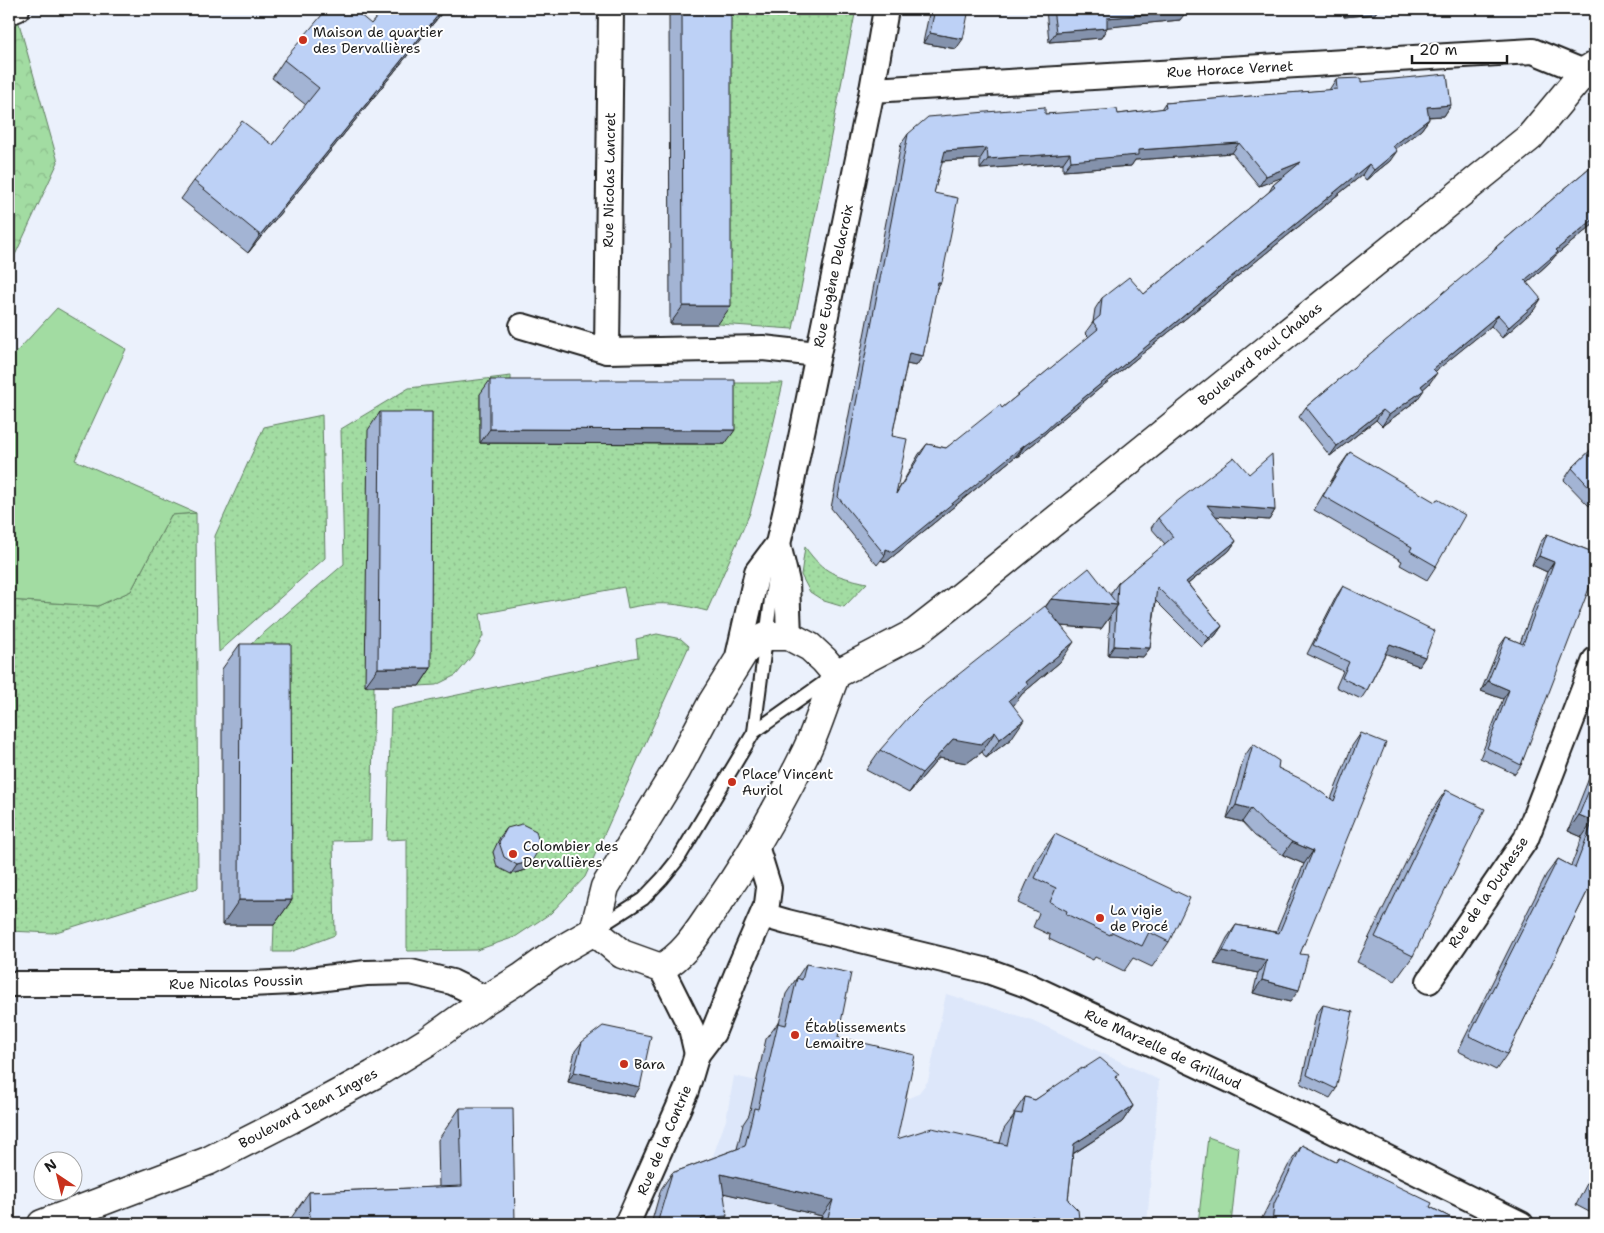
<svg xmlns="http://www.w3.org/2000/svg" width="1604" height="1233" font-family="'Shantell Sans',sans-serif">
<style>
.built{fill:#dde7fa}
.grass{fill:url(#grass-dots);stroke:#5f7c5f}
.forest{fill:url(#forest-crowns);stroke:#5f7c5f}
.garden{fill:#a2dca2;stroke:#5f7c5f}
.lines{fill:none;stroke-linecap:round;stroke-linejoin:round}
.service-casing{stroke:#1c1c1c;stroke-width:16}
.minor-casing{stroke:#1c1c1c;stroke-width:28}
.primary-casing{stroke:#1c1c1c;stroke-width:31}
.service{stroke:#fff;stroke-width:12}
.minor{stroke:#fff;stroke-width:24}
.primary{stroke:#fff;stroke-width:28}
.wall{fill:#a3b4d4;stroke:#1c1c1c;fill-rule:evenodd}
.shaded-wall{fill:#8492ac;stroke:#1c1c1c}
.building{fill:#bdd1f6;stroke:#1c1c1c;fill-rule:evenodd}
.poi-dot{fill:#c8321e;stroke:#fff;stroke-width:2}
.labels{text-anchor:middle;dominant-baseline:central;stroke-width:4;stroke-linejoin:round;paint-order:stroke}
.poi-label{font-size:14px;fill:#1c1c1c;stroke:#fff;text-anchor:start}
.street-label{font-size:14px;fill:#1c1c1c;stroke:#fff}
</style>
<defs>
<pattern id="grass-dots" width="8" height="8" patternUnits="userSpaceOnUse" patternTransform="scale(1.25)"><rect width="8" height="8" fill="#a2dca2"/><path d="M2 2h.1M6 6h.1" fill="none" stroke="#8bbc8b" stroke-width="1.8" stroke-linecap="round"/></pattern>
<pattern id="forest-crowns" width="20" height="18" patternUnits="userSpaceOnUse" patternTransform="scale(1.25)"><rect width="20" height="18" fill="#a2dca2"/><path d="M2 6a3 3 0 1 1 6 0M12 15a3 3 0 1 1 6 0" fill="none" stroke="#8bbc8b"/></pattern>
</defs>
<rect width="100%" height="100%" fill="#ebf1fc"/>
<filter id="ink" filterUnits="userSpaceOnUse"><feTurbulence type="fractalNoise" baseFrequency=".02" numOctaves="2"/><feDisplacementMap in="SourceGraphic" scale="10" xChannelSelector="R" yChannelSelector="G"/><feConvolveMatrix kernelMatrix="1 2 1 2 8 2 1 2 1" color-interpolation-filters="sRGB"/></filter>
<g filter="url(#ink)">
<path class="built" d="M 946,994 L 1032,1020 L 1159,1080 L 1147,1224 L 715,1224 L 707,1172 L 726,1120 L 734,1076 L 757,1081 L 897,1103 L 918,1094 L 928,1081 Z"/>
<g class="grass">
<path d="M 719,9 L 856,9 L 793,329 L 718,324 Z"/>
<path d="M 511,376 L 511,394 L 480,394 L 480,443 L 725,444 L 725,383 L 783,383 L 766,456 L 750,513 L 707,611 C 675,603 661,601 628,608 L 624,587 L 480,614 L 483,636 L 472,656 L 456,675 L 436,685 L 419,686 L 420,430 L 366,686 L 374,686 L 371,840 L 333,841 L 335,935 L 290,952 L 273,952 L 274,925 L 222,669 L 344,564 L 341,429 L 409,388 Z"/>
<path d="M 322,415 L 325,558 L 219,652 L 215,536 L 264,427 Z"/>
<path d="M 196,513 L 198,888 L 53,933 L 9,931 L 9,600 L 98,606 L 131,591 L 171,515 Z"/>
<path d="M 805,547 C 824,574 836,576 867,583 L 844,607 L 824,601 L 810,592 L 801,575 Z"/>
<path d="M 657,634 L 681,639 L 689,646 L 585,877 L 551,913 L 515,937 L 477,950 L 407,951 L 407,839 L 387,840 L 391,709 L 638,657 L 636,639 Z"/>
</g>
<path class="forest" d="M 9,9 L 15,9 L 58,162 L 16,253 L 9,262 Z"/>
<g class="garden">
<path d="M 57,308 L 126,349 L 75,460 L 196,513 L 171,515 L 131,591 L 98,606 L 9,600 L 9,360 Z"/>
<path d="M 1208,1137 L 1239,1148 L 1231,1224 L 1198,1224 Z"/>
</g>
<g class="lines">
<g class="service-casing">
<g id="service">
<path d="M 754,732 L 829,679"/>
<path d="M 596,929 L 643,899 L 662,879 L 678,859 L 754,732 L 776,560"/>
</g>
</g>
<g class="minor-casing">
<g id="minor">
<path d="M 9,12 L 17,9"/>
<path d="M 872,90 L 1533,51 L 1584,72"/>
<path d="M 522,326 L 607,351 L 763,348 L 817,354"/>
<path d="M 607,351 L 611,9"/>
<path d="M 778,544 L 787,582 L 789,636"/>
<path d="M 737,661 L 757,572 L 778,544 L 789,496 L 872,90 L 886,9"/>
<path d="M 763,915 L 787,922 L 988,971 L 1027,985 L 1232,1081 L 1521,1224"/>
<path d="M 661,968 L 691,1028 L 697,1054"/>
<path d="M 1429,981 L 1526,839 L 1595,660"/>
<path d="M 9,984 L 250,984 L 293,982 L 366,973 L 411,972 L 452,982 L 487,999"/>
<path d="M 627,1224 L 686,1091 L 697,1054 L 713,1033 L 740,966 L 767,904 L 769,888 L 756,846"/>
</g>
</g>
<g class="primary-casing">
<g id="primary">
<path d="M 594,931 L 622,954 L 661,968 C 686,954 698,932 714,909 C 748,861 778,809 804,756 C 817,730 825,701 836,674 L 915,633 L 947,608 L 1530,137 L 1584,72 L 1595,65"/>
<path d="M 42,1224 L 208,1161 L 291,1119 L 373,1075 L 427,1042 L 487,999 L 521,978 L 554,954 L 594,931 L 605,887 L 676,771 L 712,703 L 745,650 L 766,636 L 789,636 L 810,647 L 824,660 L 836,674"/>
</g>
</g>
<use href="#service" class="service"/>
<use href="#minor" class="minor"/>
<use href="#primary" class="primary"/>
</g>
<g class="wall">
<path d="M 384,9 L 445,9 L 248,253 L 181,199 L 194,181 L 273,145 L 306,105 L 272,78 L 284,60 L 371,24 Z"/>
<path d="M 669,9 L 731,9 L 718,324 L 670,324 Z"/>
<path d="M 930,9 L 969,9 L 956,49 L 923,43 Z"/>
<path d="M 1046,9 L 1186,9 L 1180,20 L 1107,27 L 1101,38 L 1049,42 Z"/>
<path d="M 1343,9 L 1378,9 L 1375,14 L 1344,17 Z"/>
<path d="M 1336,79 L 1361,82 L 1451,105 L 1444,116 L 1428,117 L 1429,119 L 1421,130 L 1395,149 L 1390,161 L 1366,180 L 1362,175 L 1051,428 L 1037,441 L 1017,457 L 1016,456 L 886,562 L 881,560 L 877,565 L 831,508 L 901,144 L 908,134 L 1045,114 L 1118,114 L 1161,109 L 1165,103 L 1329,90 ZM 1232,153 L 1259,186 L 1284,176 L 1273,185 L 1269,192 L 1144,294 L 1102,298 L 1095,309 L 1093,322 L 1085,333 L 1089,337 L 1002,408 L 946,448 L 927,444 L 919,454 L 897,492 L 892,436 L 907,364 L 916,366 L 923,356 L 936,290 L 934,193 L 942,161 L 980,159 L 980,169 L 1063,163 L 1063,171 L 1131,166 L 1135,160 Z"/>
<path d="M 1595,163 L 1595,223 L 1555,256 L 1550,262 L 1527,283 L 1534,310 L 1502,338 L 1491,326 L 1435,371 L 1429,384 L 1423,389 L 1417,400 L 1382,426 L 1376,420 L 1330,456 L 1299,417 L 1306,407 L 1493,252 L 1496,247 Z"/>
<path d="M 490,380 L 725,444 L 480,443 L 480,394 Z"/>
<path d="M 380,412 L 431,668 L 419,686 L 365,686 L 368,430 Z"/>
<path d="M 1595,446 L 1595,503 L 1593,501 L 1589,506 L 1564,480 L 1572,468 Z"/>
<path d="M 1350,452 L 1436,566 L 1427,580 L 1400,565 L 1402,561 L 1314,510 L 1340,466 Z"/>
<path d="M 1275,510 L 1269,520 L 1215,516 L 1236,541 L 1229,551 L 1188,584 L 1222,626 L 1215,636 L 1202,647 L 1156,601 L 1150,648 L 1143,657 L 1108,655 L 1110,617 L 1101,629 L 1061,626 L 1060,662 L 1022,694 L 1013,705 L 1011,739 L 986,758 L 982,752 L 967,763 L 939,758 L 909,793 L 866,770 L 880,750 L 1045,607 L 1051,599 L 1111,595 L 1111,593 L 1118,583 L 1165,544 L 1151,528 L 1158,518 Z"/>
<path d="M 1547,534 L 1595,553 L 1521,765 L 1515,774 L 1480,758 L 1503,699 L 1481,691 L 1499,647 L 1506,637 L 1520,643 L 1547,572 L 1532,565 L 1540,543 Z"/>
<path d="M 1343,586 L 1425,657 L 1419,666 L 1386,653 L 1367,690 L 1361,699 L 1336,687 L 1343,671 L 1307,654 L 1337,595 Z"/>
<path d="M 240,644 L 292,900 L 274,925 L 222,925 L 222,669 Z"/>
<path d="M 1361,733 L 1300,954 L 1290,1002 L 1253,993 L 1258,973 L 1214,964 L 1227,938 L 1236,925 L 1276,932 L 1304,864 L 1283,855 L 1255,836 L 1242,822 L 1227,818 L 1244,757 L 1253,744 L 1278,768 L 1331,799 L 1352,746 Z"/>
<path d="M 1595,763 L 1595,876 L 1507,1054 L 1496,1070 L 1458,1051 L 1546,875 L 1558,859 L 1571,866 L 1582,837 L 1568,831 Z"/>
<path d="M 1446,790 L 1413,956 L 1395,981 L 1357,962 L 1429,815 Z"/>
<path d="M 507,828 L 526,870 L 511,874 L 497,867 L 493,852 L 500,837 Z"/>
<path d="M 1055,834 L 1169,942 L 1152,967 L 1133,958 L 1124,971 L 1095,957 L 1093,960 L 1049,939 L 1050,935 L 1033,927 L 1039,913 L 1018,903 L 1037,859 Z"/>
<path d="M 806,964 L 838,1037 L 897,1139 L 1000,1143 L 1004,1129 L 1014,1116 L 1014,1113 L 1025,1097 L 1035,1100 L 1083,1069 L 1119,1074 L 1116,1078 L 1133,1106 L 1122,1122 L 1073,1154 L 1068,1200 L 1078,1224 L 819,1224 L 822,1216 L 724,1193 L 722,1224 L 651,1224 L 661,1189 L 672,1173 L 737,1149 L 743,1124 L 749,1115 L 766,1039 L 778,1023 L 779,1024 L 786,994 Z"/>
<path d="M 1323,1005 L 1336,1089 L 1330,1098 L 1301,1084 L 1316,1015 Z"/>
<path d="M 582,1042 L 634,1097 L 568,1082 L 575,1051 Z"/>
<path d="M 460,1108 L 515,1224 L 287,1224 L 309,1192 L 439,1187 L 438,1140 Z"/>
<path d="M 1302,1145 L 1336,1162 L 1339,1158 L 1430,1207 L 1463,1224 L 1259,1224 L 1288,1166 Z"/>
<path d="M 1595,1168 L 1595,1215 L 1576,1205 Z"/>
</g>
<g class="shaded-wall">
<path d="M 443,9 L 445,9 L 248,253 L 260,235 Z"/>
<path d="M 1350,9 L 1378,9 L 1375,14 L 1344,17 Z"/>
<path d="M 1187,11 L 1180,20 L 1100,28 L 1107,18 Z"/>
<path d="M 1107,28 L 1101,38 L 1049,42 L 1056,32 Z"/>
<path d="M 930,33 L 963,39 L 956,49 L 923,43 Z"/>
<path d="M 1451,105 L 1444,116 L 1420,117 L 1427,107 Z"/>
<path d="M 1429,119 L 1421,130 L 1385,157 L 1393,146 Z"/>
<path d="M 1239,143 L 1232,153 L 1135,160 L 1131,166 L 1063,171 L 1071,161 L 1138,150 Z"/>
<path d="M 987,148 L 980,159 L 937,161 L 945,151 Z"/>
<path d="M 1397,151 L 1390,161 L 1366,180 L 1374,170 Z"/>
<path d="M 1070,153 L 1063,163 L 980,169 L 988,159 Z"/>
<path d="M 1301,162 L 1294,173 L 1259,186 L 1266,176 Z"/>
<path d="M 1369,164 L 1362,175 L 1051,428 L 1037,441 L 1017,457 L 1024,446 L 1059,418 Z"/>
<path d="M 1595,218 L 1595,223 L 1555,256 L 1550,262 L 1518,291 L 1525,280 L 1556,250 Z"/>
<path d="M 938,282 L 941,282 L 934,293 Z"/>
<path d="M 1541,299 L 1534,310 L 1502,338 L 1509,327 Z"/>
<path d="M 683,306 L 731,306 L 718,324 L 670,324 Z"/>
<path d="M 1498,315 L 1491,326 L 1426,379 L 1433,369 Z"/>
<path d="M 909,353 L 923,356 L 916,366 L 902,363 Z"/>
<path d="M 1437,373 L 1429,384 L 1414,397 L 1421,386 Z"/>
<path d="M 1424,390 L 1417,400 L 1382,426 L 1389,415 Z"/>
<path d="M 1383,410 L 1376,420 L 1330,456 L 1337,446 Z"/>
<path d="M 490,429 L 735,430 L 725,444 L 480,443 Z"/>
<path d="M 1024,445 L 1016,456 L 886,562 L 881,560 L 885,555 L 886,549 Z"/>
<path d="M 1207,505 L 1275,510 L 1269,520 L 1200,515 Z"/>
<path d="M 1236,541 L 1229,551 L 1179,591 L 1186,582 Z"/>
<path d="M 1539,556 L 1554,562 L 1547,572 L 1532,565 Z"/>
<path d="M 1051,599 L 1118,605 L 1101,629 L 1034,624 Z"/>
<path d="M 1222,626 L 1215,636 L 1202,647 L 1209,638 Z"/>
<path d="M 1074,642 L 1060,662 L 1022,694 L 1014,705 L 996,720 L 1009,700 L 1026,682 Z"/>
<path d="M 1390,644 L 1425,657 L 1419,666 L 1384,653 Z"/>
<path d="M 1114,646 L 1150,648 L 1143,657 L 1108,655 Z"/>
<path d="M 378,668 L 431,668 L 419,686 L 365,686 Z"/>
<path d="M 1488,681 L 1509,690 L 1503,699 L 1481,691 Z"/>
<path d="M 1024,720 L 1011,739 L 986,758 L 1000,739 Z"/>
<path d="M 995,732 L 982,752 L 967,763 L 939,758 L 909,793 L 922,773 L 953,739 Z"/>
<path d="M 1236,805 L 1251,809 L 1242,822 L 1227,818 Z"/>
<path d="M 1579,815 L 1593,821 L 1582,837 L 1568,831 Z"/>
<path d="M 1292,842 L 1313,851 L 1304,864 L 1283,855 Z"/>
<path d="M 532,861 L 526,870 L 511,874 L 517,865 Z"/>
<path d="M 239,900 L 292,900 L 274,925 L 222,925 Z"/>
<path d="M 1223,951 L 1267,960 L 1258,973 L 1214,964 Z"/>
<path d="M 1262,980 L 1299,990 L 1290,1002 L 1253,993 Z"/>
<path d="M 574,1072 L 640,1087 L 634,1097 L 568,1082 Z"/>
<path d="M 1133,1106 L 1122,1122 L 1063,1160 L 1074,1144 Z"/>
<path d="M 721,1174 L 833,1200 L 822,1216 L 710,1190 Z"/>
<path d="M 727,1216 L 722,1224 L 697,1224 L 702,1218 Z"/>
</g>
<g class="building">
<path d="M 327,9 L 353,9 L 371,24 L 384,9 L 443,9 L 260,235 L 194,181 L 242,121 L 273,145 L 319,88 L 284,60 Z"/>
<path d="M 682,9 L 731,9 L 731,306 L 683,306 Z"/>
<path d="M 935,9 L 969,9 L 963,39 L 930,33 Z"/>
<path d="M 1053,9 L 1186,9 L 1187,11 L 1107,18 L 1107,28 L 1056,32 Z"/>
<path d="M 1447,74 L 1451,105 L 1427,107 L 1429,119 L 1393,146 L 1397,151 L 1374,170 L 1369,164 L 1059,418 L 1045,431 L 1024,446 L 1024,445 L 893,552 L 886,549 L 885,555 L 838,497 L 908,134 L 928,117 L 1045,107 L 1045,114 L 1117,109 L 1118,114 L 1166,108 L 1165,103 L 1337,89 L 1336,79 L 1361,78 L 1361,82 ZM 1239,143 L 1266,176 L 1301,162 L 1273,185 L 1275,187 L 1144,294 L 1129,277 L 1102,298 L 1100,316 L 1093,322 L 1098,329 L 1002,408 L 1000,405 L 946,448 L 927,444 L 896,494 L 907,439 L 892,436 L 909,353 L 923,356 L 938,282 L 941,282 L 958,198 L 934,193 L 945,151 L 987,148 L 988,159 L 1070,153 L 1071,161 L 1138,155 L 1138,150 Z"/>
<path d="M 1595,163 L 1595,218 L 1556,250 L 1558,252 L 1525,280 L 1541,299 L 1509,327 L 1498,315 L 1433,369 L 1437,373 L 1421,386 L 1424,390 L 1389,415 L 1383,410 L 1337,446 L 1306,407 L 1497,248 L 1496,247 Z"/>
<path d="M 490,380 L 735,380 L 735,430 L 490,429 Z"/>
<path d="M 380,412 L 432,412 L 431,668 L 378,668 Z"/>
<path d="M 1595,446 L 1595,493 L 1572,468 Z"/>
<path d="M 1350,452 L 1435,502 L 1437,499 L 1465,515 L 1436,566 L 1410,551 L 1412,547 L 1323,496 Z"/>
<path d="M 1272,454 L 1275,510 L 1207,505 L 1236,541 L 1186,582 L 1222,626 L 1209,638 L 1157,587 L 1150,648 L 1114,646 L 1116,608 L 1118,605 L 1117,602 L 1118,583 L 1173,537 L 1158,518 L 1175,503 L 1234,457 L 1249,474 Z"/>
<path d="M 1547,534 L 1595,553 L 1595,573 L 1521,765 L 1487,748 L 1509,690 L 1488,681 L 1506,637 L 1523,644 L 1554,562 L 1539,556 Z"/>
<path d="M 1089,568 L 1118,605 L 1051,599 Z"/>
<path d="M 1343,586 L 1435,631 L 1425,657 L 1390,644 L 1367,690 L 1342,678 L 1349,662 L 1313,645 Z"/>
<path d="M 1045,606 L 1074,642 L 1026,682 L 1028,685 L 1009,700 L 1024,720 L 1000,739 L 995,732 L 981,744 L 953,739 L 922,773 L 880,750 L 908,718 L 925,701 Z"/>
<path d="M 240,644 L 291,644 L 292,900 L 239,900 Z"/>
<path d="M 1361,733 L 1386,743 L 1300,954 L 1308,955 L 1299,990 L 1262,980 L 1267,960 L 1223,951 L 1236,925 L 1279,933 L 1313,851 L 1292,842 L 1264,823 L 1251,809 L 1236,805 L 1253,744 L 1279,761 L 1278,768 L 1305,781 L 1334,801 Z"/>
<path d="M 1595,775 L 1595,876 L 1507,1054 L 1469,1036 L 1558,859 L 1575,868 L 1593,821 L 1579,815 Z"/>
<path d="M 1446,790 L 1485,809 L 1413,956 L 1375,937 Z"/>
<path d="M 522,824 L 536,831 L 540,847 L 532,861 L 517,865 L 504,857 L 499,842 L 507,828 Z"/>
<path d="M 1055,834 L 1190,898 L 1169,942 L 1149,932 L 1142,946 L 1112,932 L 1110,935 L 1066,914 L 1067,911 L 1050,902 L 1056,888 L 1035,878 Z"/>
<path d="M 806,964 L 851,973 L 838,1037 L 915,1055 L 897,1139 L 932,1128 L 1007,1145 L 1015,1113 L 1022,1114 L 1025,1097 L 1035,1100 L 1082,1068 L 1083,1069 L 1100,1058 L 1119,1074 L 1115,1077 L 1133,1106 L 1074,1144 L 1068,1200 L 1078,1210 L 1079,1219 L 1078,1224 L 1043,1224 L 1032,1216 L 1031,1224 L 826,1224 L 833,1200 L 721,1174 L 727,1216 L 702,1218 L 700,1224 L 657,1224 L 672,1173 L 745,1146 L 754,1108 L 758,1109 L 778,1023 L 786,1025 L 797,978 L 802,980 Z"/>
<path d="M 1323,1005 L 1353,1012 L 1336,1089 L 1307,1075 Z"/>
<path d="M 603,1026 L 651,1036 L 640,1087 L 574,1072 L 582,1042 Z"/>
<path d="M 460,1108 L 513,1108 L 515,1224 L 310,1224 L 309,1192 L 462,1186 Z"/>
<path d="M 1302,1145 L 1336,1162 L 1339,1158 L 1432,1203 L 1430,1207 L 1463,1224 L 1272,1224 L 1274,1204 Z"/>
<path d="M 1595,1174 L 1595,1194 L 1587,1190 Z"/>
</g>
</g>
<g class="poi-dot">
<circle cx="303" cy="40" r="5"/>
<circle cx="732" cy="782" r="5"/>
<circle cx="513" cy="854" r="5"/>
<circle cx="1100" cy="918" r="5"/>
<circle cx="795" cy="1035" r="5"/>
<circle cx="624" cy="1064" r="5"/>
</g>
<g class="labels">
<g class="poi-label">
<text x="313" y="32">Maison de quartier<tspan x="313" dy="16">des Dervallières</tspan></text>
<text x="742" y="774">Place Vincent<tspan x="742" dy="16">Auriol</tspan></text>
<text x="523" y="846">Colombier des<tspan x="523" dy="16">Dervallières</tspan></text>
<text x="1110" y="910">La vigie<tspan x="1110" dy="16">de Procé</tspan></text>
<text x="805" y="1027">Établissements<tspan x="805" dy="16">Lemaitre</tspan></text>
<text x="634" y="1064">Bara</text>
</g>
<g class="street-label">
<text transform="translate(1230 69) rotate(-3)">Rue Horace Vernet</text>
<text transform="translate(609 180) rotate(-89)">Rue Nicolas Lancret</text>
<text transform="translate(833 276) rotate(-78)">Rue Eugène Delacroix</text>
<text transform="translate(1260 354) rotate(-39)">Boulevard Paul Chabas</text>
<text transform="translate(1488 892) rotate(-56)">Rue de la Duchesse</text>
<text transform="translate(236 982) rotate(-2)">Rue Nicolas Poussin</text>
<text transform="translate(1163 1049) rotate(25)">Rue Marzelle de Grillaud</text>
<text transform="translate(308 1108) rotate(-28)">Boulevard Jean Ingres</text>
<text transform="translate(664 1140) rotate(-67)">Rue de la Contrie</text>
</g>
</g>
<rect width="1604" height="1233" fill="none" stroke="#fff" stroke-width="30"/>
<rect x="15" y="15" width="1574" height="1203" fill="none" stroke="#1c1c1c" stroke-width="2" filter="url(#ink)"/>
<g transform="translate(58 1176) rotate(325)"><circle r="24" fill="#ffffff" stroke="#a4a4a4"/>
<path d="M0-4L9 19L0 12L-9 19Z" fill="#c8321e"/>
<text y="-8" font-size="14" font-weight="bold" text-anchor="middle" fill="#1c1c1c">N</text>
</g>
<path d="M1412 55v8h95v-8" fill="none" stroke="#1c1c1c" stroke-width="2.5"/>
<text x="1419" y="55" font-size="15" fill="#1c1c1c" stroke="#ffffff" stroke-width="4" paint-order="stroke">20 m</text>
</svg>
